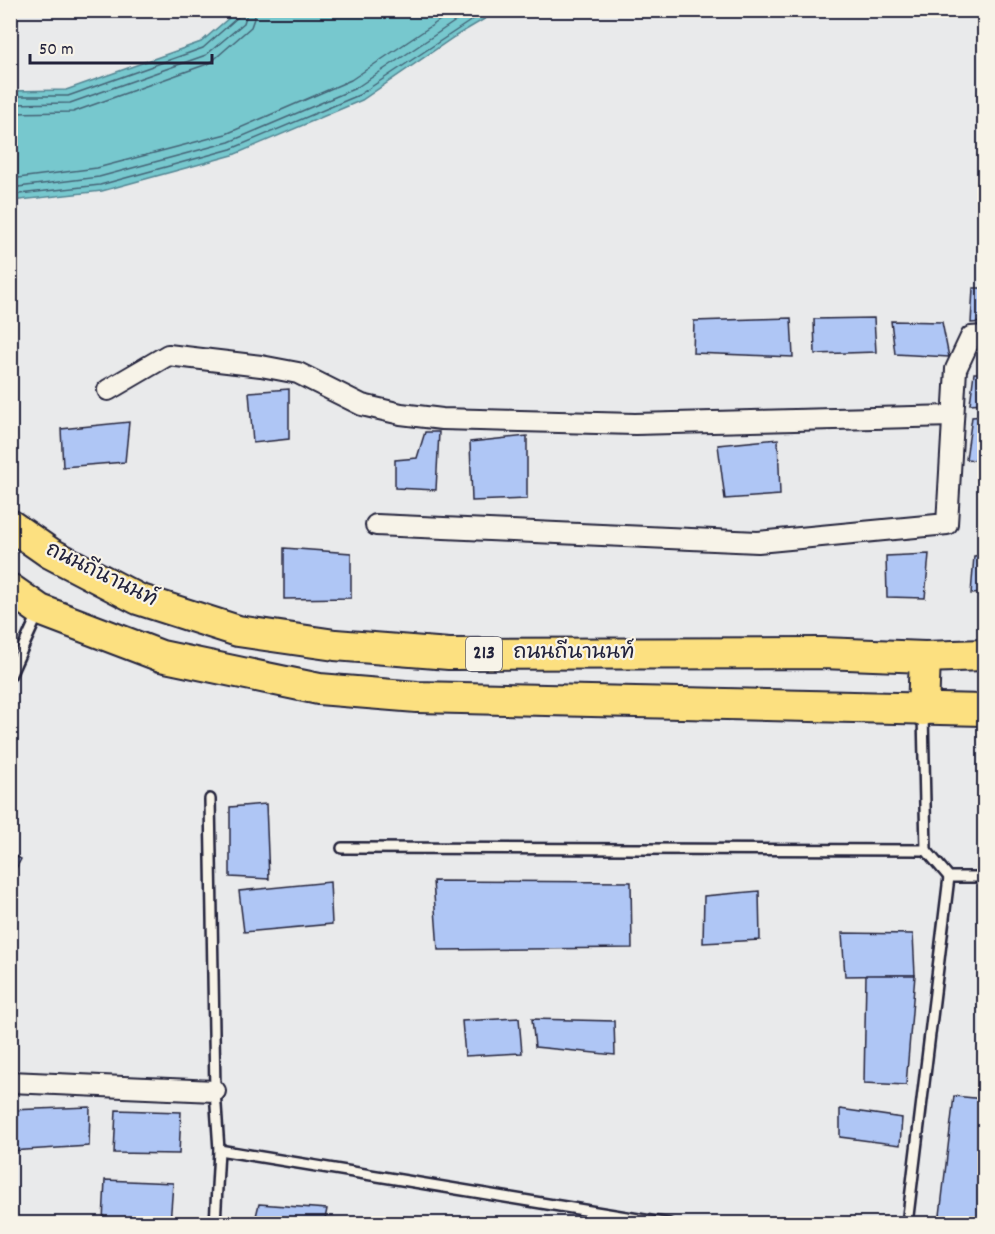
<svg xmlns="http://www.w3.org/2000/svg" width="995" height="1234" font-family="Dekko,'Playpen Sans Thai',sans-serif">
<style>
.water{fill:#77c8ce;stroke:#558693;stroke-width:1.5}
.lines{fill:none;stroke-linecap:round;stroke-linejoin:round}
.shore{stroke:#446476;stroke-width:1.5}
.building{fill:#afc6f5;stroke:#22223b;stroke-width:1.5}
.lane-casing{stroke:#22223b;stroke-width:14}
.street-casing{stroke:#22223b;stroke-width:24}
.primary-casing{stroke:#22223b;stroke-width:34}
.lane{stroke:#f7f3e8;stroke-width:9}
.street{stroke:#f7f3e8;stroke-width:20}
.primary{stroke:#fce080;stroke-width:30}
.labels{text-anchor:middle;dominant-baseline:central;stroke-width:4.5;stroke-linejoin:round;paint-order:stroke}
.shield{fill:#f7f3e8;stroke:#62616f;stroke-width:1.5}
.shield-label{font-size:20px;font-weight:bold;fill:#22223b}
.street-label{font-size:21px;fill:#22223b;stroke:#f7f3e8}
</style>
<rect width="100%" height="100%" fill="#e9eaeb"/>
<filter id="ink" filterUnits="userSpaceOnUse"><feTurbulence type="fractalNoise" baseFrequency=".0167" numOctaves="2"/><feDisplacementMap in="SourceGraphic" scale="12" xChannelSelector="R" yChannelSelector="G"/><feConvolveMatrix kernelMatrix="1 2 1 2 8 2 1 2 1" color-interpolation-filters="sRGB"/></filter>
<g filter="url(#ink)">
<path class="water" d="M 237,11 L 498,11 L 454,37 L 362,100 L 233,155 L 102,191 L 11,201 L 11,91 L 66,90 L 201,42 Z"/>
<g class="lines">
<g class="shore">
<path d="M 10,96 L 68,96 L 203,48 L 238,17 L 240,10"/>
<path d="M 10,104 L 70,103 L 206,55 L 244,23 L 248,10"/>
<path d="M 10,113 L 73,112 L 210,63 L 251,27 L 257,10"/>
<path d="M 10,179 L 97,168 L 226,134 L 351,80 L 455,10"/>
<path d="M 10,188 L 99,177 L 229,142 L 356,88 L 472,10"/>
<path d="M 10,195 L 100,185 L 231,149 L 359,95 L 487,10"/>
</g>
</g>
<g class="building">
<path d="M 973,288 L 984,288 L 984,322 L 971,323 Z"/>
<path d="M 791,318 L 793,357 L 693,353 L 694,321 Z"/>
<path d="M 874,318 L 876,352 L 815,354 L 814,319 Z"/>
<path d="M 891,321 L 942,322 L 949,357 L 895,354 Z"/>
<path d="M 974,373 L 984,373 L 984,403 L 970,404 Z"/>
<path d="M 289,389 L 289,439 L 253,443 L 249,392 Z"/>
<path d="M 984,416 L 984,461 L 966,459 L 972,417 Z"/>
<path d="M 129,422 L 125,462 L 63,467 L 61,429 Z"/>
<path d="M 425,432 L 439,432 L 436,490 L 395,488 L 395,460 L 417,458 Z"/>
<path d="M 527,436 L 527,499 L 472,501 L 470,442 Z"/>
<path d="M 778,439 L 780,495 L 725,499 L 718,445 Z"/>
<path d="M 284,548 L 351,553 L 351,598 L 284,599 Z"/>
<path d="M 929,554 L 925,598 L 887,597 L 886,556 Z"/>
<path d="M 984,555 L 984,593 L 971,594 L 974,556 Z"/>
<path d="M 266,804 L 269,879 L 230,877 L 230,807 Z"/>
<path d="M 10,853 L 21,859 L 10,880 Z"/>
<path d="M 433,881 L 631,882 L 632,948 L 438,950 Z"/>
<path d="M 330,882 L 332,924 L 244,932 L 239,891 Z"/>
<path d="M 759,891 L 760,940 L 703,943 L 704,896 Z"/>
<path d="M 842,933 L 913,934 L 915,975 L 845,976 Z"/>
<path d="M 866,975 L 915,975 L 906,1085 L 864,1083 Z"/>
<path d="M 519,1018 L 522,1053 L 465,1056 L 462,1021 Z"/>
<path d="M 532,1019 L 614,1021 L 615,1055 L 535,1047 Z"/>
<path d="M 954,1096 L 984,1099 L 984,1199 L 981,1224 L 939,1224 Z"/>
<path d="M 90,1107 L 89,1146 L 10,1151 L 10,1110 Z"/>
<path d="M 840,1109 L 902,1118 L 900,1145 L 840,1137 Z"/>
<path d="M 116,1110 L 181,1112 L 179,1154 L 114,1153 Z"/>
<path d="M 105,1180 L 173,1183 L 170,1224 L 103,1221 Z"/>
<path d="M 259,1204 L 327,1209 L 324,1224 L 254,1224 Z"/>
</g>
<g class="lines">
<g class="lane-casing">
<g id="lane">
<path d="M 10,676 L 39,612"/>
<path d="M 923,714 L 926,850"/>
<path d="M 210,799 L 215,1091 L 219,1150 L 215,1224"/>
<path d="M 342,848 L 926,850 L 949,877 L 984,877"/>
<path d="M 219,1150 L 669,1224"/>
<path d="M 907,1224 L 949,877"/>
</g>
</g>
<g class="street-casing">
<g id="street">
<path d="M 108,390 L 168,355 L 261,366 L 298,373 L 362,405 L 401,414 L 442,419 L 635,424 L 953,416"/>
<path d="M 376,525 L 758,542 L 947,524 L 956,369 L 971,337 L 984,336"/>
<path d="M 10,1082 L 215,1091"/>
</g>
</g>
<g class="primary-casing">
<g id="primary">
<path d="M 10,525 L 50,553 L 138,599 L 238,631 L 335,645 L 449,654 L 822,653 L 925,657 L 984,655"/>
<path d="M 10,589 L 40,610 L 161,656 L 319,689 L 417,697 L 984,710"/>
<path d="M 923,710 L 925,657"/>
</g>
</g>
<use href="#lane" class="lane"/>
<use href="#street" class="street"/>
<use href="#primary" class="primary"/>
</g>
</g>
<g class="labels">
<rect class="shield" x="466" y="637" width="36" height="34" rx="4.5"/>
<g class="shield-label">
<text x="484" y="654">213</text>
</g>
<g class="street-label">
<text transform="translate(101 576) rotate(26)">ถนนถีนานนท์</text>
<text x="574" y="654">ถนนถีนานนท์</text>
</g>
</g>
<rect width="995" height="1234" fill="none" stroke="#f7f3e8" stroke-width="36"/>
<rect x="18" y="18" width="959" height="1198" fill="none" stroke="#22223b" stroke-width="2" filter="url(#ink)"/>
<path d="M30 54v9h182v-9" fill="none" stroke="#22223b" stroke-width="3"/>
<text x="39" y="54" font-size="18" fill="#22223b" stroke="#f7f3e8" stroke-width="4.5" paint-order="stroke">50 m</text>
</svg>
